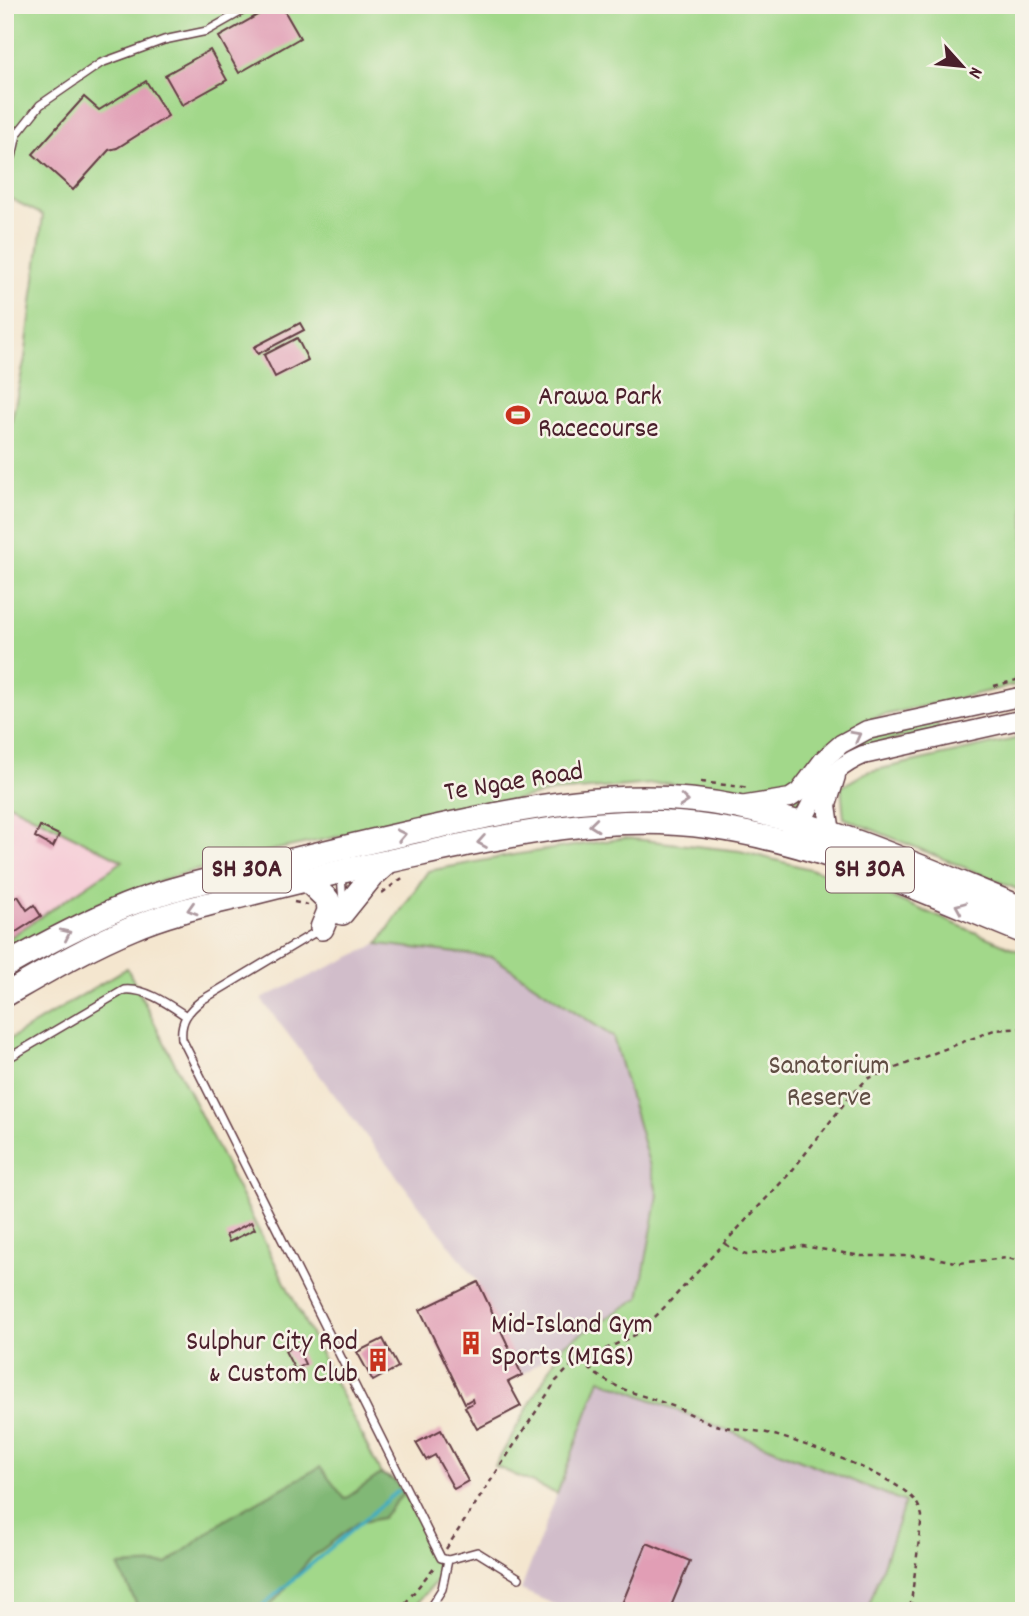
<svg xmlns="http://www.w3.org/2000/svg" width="1029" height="1616" font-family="Dekko,sans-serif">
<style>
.built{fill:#f6cfd8}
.industrial{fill:#d1bdca}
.green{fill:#a2d88a;stroke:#767c5a;stroke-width:2}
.forest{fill:#81b876;stroke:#666c50;stroke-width:2}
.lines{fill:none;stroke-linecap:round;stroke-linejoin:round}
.stream{stroke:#41adc0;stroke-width:3.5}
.building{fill:#e19eb5}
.service-casing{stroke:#643d44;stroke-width:10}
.tertiary-casing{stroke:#643d44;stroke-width:21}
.primary-casing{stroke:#643d44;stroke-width:26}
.path{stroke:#643d44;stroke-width:2.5;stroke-dasharray:5 5;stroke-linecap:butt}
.service{stroke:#fff;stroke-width:7}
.tertiary{stroke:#fff;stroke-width:18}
.primary{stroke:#fff;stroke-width:23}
.oneway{stroke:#ae9aa0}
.labels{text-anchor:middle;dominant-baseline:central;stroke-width:5;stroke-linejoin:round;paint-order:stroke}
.shield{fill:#f7f3e8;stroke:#7e5f64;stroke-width:2}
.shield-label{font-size:26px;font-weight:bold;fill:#4a1f2b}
.poi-label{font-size:28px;fill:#4a1f2b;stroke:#f7f3e8;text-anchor:start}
.street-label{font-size:28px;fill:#4a1f2b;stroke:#f7f3e8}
.park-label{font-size:28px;fill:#604d43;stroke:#f7f3e8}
</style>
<rect width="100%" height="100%" fill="#f7f3e8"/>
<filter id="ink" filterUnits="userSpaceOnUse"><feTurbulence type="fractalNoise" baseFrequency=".0143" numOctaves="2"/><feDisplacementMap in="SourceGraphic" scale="14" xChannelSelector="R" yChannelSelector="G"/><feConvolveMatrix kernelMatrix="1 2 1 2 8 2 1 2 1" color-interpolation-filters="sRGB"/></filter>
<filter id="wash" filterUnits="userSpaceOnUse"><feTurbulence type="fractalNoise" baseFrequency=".00686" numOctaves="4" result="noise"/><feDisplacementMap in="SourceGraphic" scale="28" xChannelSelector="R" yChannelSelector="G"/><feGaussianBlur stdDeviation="1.57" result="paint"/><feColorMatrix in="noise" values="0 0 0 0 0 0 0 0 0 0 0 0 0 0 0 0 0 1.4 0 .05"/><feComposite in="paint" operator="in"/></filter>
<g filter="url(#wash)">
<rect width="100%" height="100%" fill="#f4e6cf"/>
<path class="built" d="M 5,802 L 123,861 L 5,941 Z"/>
<g class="industrial">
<path d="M 378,944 L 493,957 L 613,1037 L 659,1195 L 639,1298 L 563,1345 L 522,1375 L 478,1282 L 261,999 Z"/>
<path d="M 600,1379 L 905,1503 L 867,1611 L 570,1611 L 521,1590 Z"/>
</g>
<g class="green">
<path d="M 5,5 L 1024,5 L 1024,683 L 876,717 L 863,722 L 823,750 L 791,789 L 768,795 L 664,783 L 552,792 L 255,854 L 175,876 L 104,901 L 25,942 L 5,941 L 123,861 L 5,802 L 5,451 L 25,358 L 43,215 L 5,196 Z"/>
<path d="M 936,723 L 939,725 L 936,731 L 864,746 L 802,810 L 788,807 L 822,764 L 864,738 Z"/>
<path d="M 1024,737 L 1024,892 L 844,818 L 841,787 L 867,772 Z"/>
<path d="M 625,838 L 740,851 L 849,879 L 1024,953 L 1024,1611 L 867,1611 L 905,1502 L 600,1379 L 557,1494 L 495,1466 L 563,1345 L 639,1298 L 658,1195 L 613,1037 L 493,957 L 378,944 L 428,871 L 513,855 Z"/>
<path d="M 127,968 L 381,1474 C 386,1476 392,1478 396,1482 C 410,1496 433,1554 441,1575 L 411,1611 L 5,1611 L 5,1042 Z"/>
</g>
<path class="forest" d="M 320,1467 L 345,1499 L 381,1474 L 395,1481 L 404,1493 L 382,1518 L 357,1523 L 311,1558 L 266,1611 L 140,1611 L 118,1566 L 167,1564 L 225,1520 Z"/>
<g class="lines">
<path class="stream" d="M 256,1611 L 398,1491"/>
</g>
<g id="blocks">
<g class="building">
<path d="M 275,5 L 281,5 L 300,38 L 239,73 L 219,37 Z"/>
<path d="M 210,50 L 227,80 L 182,105 L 165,75 Z"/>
<path d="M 146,81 L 168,116 L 117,148 L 109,150 L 73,190 L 33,154 L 84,97 L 99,110 Z"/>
<path d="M 300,323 L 304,330 L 258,354 L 254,347 Z"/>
<path d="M 297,338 L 308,360 L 275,377 L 264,355 Z"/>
<path d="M 40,826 L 59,835 L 53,847 L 35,837 Z"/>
<path d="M 5,894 L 10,901 L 18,896 L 27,910 L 34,905 L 41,916 L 8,937 L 5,932 Z"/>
<path d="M 251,1222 L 255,1229 L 229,1242 L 226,1235 Z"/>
<path d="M 478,1282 L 522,1375 L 508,1382 L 521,1406 L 477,1429 L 465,1407 L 473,1403 L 472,1399 L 465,1403 L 420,1310 Z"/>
<path d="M 383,1339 L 398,1367 L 373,1381 L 357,1352 Z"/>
<path d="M 296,1345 L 305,1364 L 295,1370 L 285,1351 Z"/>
<path d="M 441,1430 L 468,1481 L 454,1489 L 435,1455 L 426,1460 L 416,1443 Z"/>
<path d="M 647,1543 L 690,1561 L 669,1611 L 619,1611 Z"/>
</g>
</g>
</g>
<g filter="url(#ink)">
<use href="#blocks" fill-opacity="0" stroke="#643d44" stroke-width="2"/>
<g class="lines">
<g class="service-casing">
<g id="service">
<path d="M 5,165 L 12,157 L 17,134 L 40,105 L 101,63 L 164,40 L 207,31 L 253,5"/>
<path d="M 341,876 L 343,902"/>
<path d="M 319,930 L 202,1000 C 188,1011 180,1021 182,1039 L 441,1558 L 448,1560 L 477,1552 L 519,1578"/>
<path d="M 5,1060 L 124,990 C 146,988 168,1004 186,1016"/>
<path d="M 428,1611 L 442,1589 L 448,1560"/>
</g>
</g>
<g class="tertiary-casing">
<g id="tertiary">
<path d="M 740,806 L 790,798 L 799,792 L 824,759 L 841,744 L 867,730 L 1024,696"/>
<path d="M 790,829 C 806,822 807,809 816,795 C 827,777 844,763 863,755 L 1024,719"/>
<path d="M 831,833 L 827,805 L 836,776"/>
</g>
</g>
<g class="primary-casing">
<g id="primary">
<path d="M 306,879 L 328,900 L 329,911 L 322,928"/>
<path d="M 342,913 L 371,877 L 388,862"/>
<path d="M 5,966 C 44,944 84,923 125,906 C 170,888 217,878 264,867 C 309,856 354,845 399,835 C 509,811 624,783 737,807 C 837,828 930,871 1024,909"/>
<path d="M 5,995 C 47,971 89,946 133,928 C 168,913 205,905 241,896 C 284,885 328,874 371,865 C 481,842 597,810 710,827 C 820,842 922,891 1024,932"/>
</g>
</g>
<g class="path">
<path d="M 994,686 L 1024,678"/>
<path d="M 701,782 L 750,788"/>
<path d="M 382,893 L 405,876"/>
<path d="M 294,902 L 308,905"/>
<path d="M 725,1244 L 746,1255 L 803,1246 L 861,1256 L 927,1256 L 959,1263 L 1007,1258 L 1024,1262"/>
<path d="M 581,1361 C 609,1390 639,1393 675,1407 C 690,1413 704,1422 720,1426 C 735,1429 751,1430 767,1433 C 799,1441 898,1476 916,1502 C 919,1506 921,1512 922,1516 L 910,1611"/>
<path d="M 446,1549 L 556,1381 L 571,1366 L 637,1334 L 658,1314 L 791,1172 L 847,1100 L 867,1079 L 994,1030 L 1024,1028"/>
<path d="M 399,1611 L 435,1566"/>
</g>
<use href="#service" class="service"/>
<use href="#tertiary" class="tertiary"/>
<use href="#primary" class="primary"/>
</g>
<defs><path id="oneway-chevron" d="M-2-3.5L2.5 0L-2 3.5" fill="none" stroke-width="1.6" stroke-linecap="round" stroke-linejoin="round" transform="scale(1.75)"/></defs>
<g class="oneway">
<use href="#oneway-chevron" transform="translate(856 736) rotate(-28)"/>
<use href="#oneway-chevron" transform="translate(684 801) rotate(5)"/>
<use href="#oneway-chevron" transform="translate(594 825) rotate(174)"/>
<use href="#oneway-chevron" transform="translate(401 835) rotate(-12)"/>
<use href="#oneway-chevron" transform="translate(482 842) rotate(170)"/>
<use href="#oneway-chevron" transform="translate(960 907) rotate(-157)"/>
<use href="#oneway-chevron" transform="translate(192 909) rotate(163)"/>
<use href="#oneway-chevron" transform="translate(66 934) rotate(-25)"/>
</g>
</g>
<defs>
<g id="stadium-bare" transform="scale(1.89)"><path d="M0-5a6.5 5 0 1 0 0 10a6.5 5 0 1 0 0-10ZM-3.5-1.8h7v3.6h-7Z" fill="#c8321e" stroke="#f7f3e8" stroke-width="2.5" paint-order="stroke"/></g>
<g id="building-bare" transform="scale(1.89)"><path d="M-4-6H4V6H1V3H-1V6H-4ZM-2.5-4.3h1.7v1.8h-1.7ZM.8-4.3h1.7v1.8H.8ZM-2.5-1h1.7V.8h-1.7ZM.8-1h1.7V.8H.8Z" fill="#c8321e" stroke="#f7f3e8" stroke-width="2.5" paint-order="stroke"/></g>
</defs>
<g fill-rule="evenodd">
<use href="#stadium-bare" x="518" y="415"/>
<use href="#building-bare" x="471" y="1343"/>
<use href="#building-bare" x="378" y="1360"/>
</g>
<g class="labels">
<g class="shield">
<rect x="203" y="847.5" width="88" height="45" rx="5"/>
<rect x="826" y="847.5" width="88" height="45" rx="5"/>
</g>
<g class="shield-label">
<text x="247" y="870">SH 30A</text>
<text x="870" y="870">SH 30A</text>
</g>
<g class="poi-label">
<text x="538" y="399">Arawa Park<tspan x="538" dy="32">Racecourse</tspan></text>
<text x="491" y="1327">Mid-Island Gym<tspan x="491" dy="32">Sports (MIGS)</tspan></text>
<text x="358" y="1344" text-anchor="end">Sulphur City Rod<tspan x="358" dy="32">&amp; Custom Club</tspan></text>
</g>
<g class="street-label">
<text transform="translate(514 784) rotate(-9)">Te Ngae Road</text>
</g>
<g class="park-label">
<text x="829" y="1068">Sanatorium<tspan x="829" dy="32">Reserve</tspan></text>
</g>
</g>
<rect width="1029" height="1616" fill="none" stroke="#f7f3e8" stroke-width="28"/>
<g transform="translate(962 66) rotate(117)" stroke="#f7f3e8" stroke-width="5" paint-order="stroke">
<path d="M0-5L12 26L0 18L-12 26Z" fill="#4a1f2b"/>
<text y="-10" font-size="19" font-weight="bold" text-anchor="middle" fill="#4a1f2b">N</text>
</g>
</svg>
